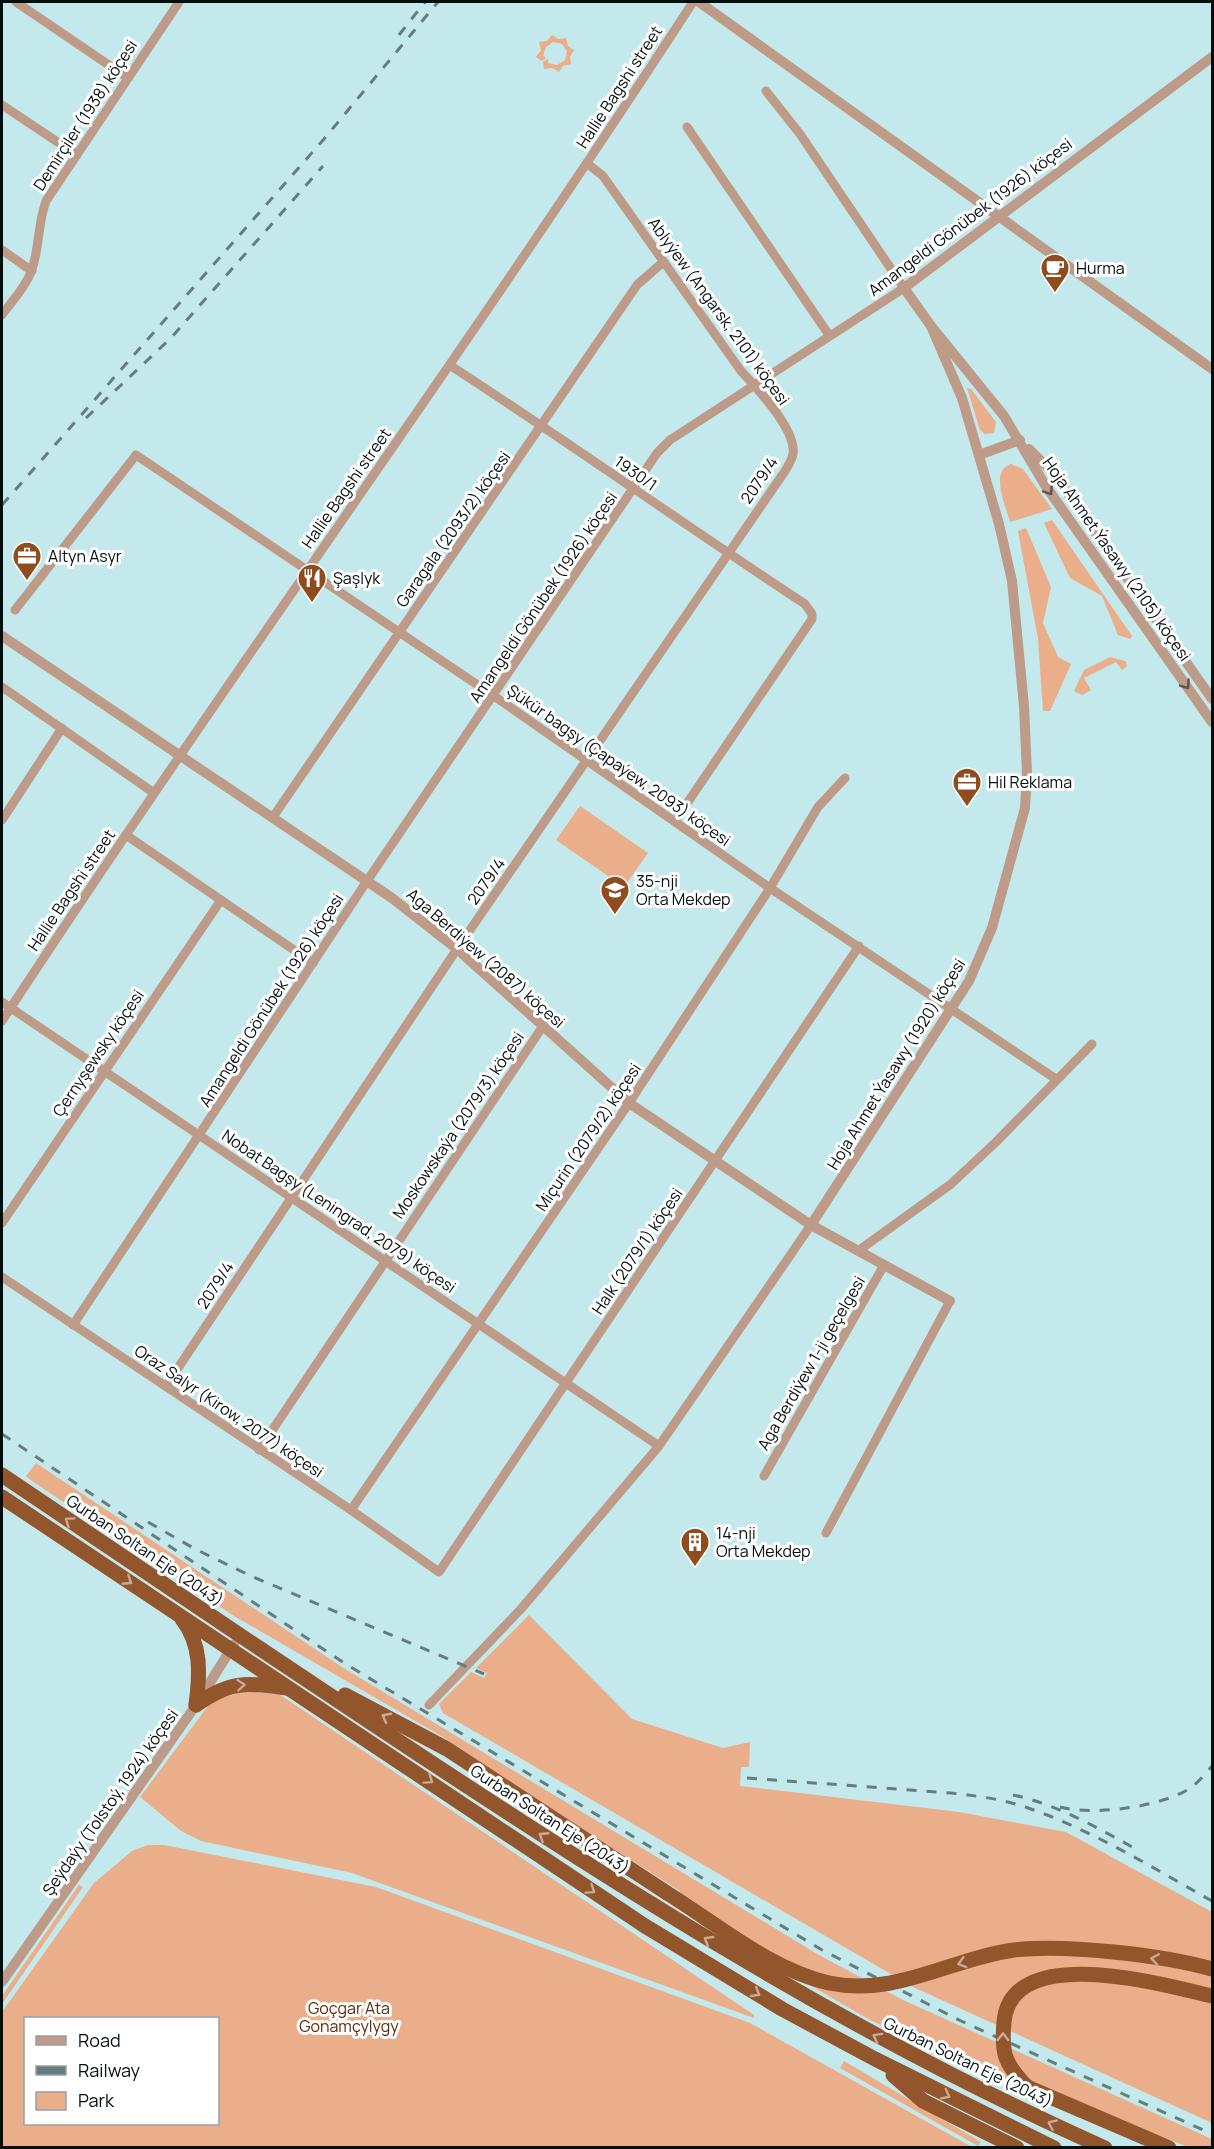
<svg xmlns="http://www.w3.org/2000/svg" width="1214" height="2149" font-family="Manrope,sans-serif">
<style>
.green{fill:#eaae8b;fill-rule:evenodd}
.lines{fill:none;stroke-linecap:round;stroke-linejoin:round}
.minor{stroke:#bd9b88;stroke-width:9}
.tertiary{stroke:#bd9b88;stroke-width:10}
.trunk{stroke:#93552c;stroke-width:15}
.rail{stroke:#657d7f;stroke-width:3;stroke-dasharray:10 10;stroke-linecap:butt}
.trunk-bridge{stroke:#93552c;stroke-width:15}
.oneway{stroke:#60544c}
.oneway2{stroke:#c9aa96}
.labels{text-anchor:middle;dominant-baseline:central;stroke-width:6;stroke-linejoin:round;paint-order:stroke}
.street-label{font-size:16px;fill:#030e0f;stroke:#fff}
.poi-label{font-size:16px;fill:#030e0f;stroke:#fff;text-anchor:start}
.park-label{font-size:16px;fill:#5b2c09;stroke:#fff}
</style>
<rect width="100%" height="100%" fill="#c4e9ec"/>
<g class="green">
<path d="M 552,35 L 558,39 L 566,38 L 568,46 L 574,50 L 570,57 L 571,64 L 563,66 L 559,72 L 552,68 L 544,69 L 543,62 L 548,59 L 548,63 L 557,65 L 565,60 L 567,51 L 562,44 L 553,42 L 546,47 L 543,56 L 546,58 L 542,61 L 536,57 L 541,50 L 539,42 L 547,41 Z"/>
<path d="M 967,388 L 971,389 L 996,422 L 994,433 L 985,434 L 980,430 Z"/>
<path d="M 1011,464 L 1023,469 L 1052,509 L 1010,522 C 1006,506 989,471 1011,464 Z"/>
<path d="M 1052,520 L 1132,636 L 1130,639 L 1118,635 L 1102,596 L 1070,578 L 1044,523 Z"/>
<path d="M 1026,528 L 1051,587 L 1043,623 L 1058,657 L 1071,664 L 1050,711 L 1043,711 L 1038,639 L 1018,531 Z"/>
<path d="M 1110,657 L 1125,661 L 1127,666 L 1122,670 L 1116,662 L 1084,678 L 1091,690 L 1082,695 L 1074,691 L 1084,670 Z"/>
<path d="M 580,806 L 648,853 L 624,887 L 556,840 Z"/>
<path d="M 36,1463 L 342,1667 L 819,1955 L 903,2000 L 1212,2139 L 1212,2147 L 1188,2147 L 1158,2135 L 1151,2147 L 870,2020 L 670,1904 L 680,1891 L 516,1787 L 443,1737 L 234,1616 L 29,1479 L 26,1476 Z"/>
<path d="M 529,1615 L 632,1719 L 723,1748 L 750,1742 L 749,1767 L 741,1767 L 740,1786 L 959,1812 L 1066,1832 L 1212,1912 L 1212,2123 L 913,1987 L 443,1713 L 439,1704 L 471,1672 L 484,1678 L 487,1673 L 476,1668 Z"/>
<path d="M 244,1691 L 278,1694 L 285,1698 L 754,2015 L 754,2018 L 352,1873 L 201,1841 L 181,1831 L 140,1797 L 208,1706 L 214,1701 Z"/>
<path d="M 148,1845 L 164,1845 L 376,1887 L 750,2023 L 972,2147 L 2,2147 L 2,2012 L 94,1883 L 132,1851 ZM 26,2018 L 218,2018 L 218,2124 L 26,2124 Z"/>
<path d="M 79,1885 L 83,1887 L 2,2004 L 2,1996 Z"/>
<path d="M 844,2061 L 981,2142 L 978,2146 L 840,2068 Z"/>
</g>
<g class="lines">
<g class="minor">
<path d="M 16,2 L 128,78"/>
<path d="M 2,105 L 77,155"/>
<path d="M 687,127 L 829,335"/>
<path d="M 2,250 L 32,271"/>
<path d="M 2,315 C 12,301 25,288 31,272 C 40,249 37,225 46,201 L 179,2"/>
<path d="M 451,366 C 570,443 686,526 805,604 L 812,614 L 812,619 L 675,821"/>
<path d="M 15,610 L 136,455 L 494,696 L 770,888 L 1056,1079"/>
<path d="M 2,687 L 154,793"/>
<path d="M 273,817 L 637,285 L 662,263"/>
<path d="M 2,820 L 62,728"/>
<path d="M 126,835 L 313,963"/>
<path d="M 2,1002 L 659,1446"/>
<path d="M 2,1021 C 227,677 470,346 693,2"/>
<path d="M 2,1223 L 221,900"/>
<path d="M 858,1251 L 951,1184 L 995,1143 L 1092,1044"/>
<path d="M 2,1277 L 351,1510 L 439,1572 L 859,946"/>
<path d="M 73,1325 L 367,881 L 657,453 L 670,440 L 904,288 L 800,134 L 766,91"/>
<path d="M 166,1386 L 457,949 L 785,471 C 788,466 792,460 793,454 C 797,430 756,387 741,371 L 603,176 L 588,164"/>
<path d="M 259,1450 L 543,1026"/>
<path d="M 764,1476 L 884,1265"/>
<path d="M 351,1510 L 629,1103 L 770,888 L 818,807 L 845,778"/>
<path d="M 826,1533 L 950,1301"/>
<path d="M 429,1705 L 521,1609 L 659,1446 L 811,1225"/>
</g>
<g class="tertiary">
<path d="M 699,2 L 1212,369"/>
<path d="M 1212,57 L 904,288 L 931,326 L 1004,416 L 1045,485 L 1212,722"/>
<path d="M 1029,449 L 1055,475 L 1212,699"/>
<path d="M 979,455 L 1020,440"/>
<path d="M 2,636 L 392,898 L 457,949 L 629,1103 L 811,1225 L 950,1301"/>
<path d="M 811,1225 L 969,981 L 992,928 L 1025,808 L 1027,773 L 1024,706 L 1012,581 L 999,524 L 962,398 L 931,326"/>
<path d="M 2,1982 L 196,1705 L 234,1644"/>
</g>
<g class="trunk">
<path d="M 2,1475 C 129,1561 257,1647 385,1732 C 617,1886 850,2035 1105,2148"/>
<path d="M 2,1497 L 645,1926 L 782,2009 L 875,2059 L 1054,2148"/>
<path d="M 182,1619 C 202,1645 200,1674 196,1705"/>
<path d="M 345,1695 L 447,1749 L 667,1893"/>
<path d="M 196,1705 C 231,1680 246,1683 287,1688"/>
<path d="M 893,2075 L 923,2101 L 1017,2148"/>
<path d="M 1027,2087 L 1169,2148"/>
</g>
<g class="rail">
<path d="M 399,35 L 425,2"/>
<path d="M 86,418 L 171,338 L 323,166"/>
<path d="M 2,505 L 324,139 L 438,2"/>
<path d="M 2,1434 L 344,1663 L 822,1950 L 961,2021 L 1212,2134"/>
<path d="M 148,1522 L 195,1549 L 251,1576 L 484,1674"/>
<path d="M 747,1778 L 951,1793 C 977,1796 1003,1799 1028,1808 C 1092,1830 1153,1868 1212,1901"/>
<path d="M 1013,1795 C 1056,1804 1096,1827 1134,1848"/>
<path d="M 1060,1807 C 1093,1816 1160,1807 1189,1789 C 1198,1783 1206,1773 1212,1766"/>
</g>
<g class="trunk-bridge">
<path d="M 667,1893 C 717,1924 771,1970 829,1983 C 896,1997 949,1959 1014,1950 C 1066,1944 1162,1955 1212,1969"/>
<path d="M 1027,2087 C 1005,2064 1001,2054 1004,2022 C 1011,1941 1165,1985 1212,1996"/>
</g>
</g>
<defs><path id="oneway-chevron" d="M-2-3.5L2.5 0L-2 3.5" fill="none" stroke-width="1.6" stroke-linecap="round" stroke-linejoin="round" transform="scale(1.5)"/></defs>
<g class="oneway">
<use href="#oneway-chevron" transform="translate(1049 491) rotate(56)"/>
<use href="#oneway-chevron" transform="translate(1186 685) rotate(55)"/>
</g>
<g class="oneway2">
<use href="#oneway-chevron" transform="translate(69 1521) rotate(-146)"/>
<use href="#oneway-chevron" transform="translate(128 1581) rotate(33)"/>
<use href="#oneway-chevron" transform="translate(241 1685) rotate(-5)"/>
<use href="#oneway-chevron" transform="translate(386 1717) rotate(-152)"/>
<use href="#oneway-chevron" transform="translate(429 1780) rotate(34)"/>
<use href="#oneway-chevron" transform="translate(543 1836) rotate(-147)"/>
<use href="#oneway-chevron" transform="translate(591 1890) rotate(34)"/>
<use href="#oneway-chevron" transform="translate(708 1940) rotate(-149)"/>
<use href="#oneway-chevron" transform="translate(1155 1959) rotate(-171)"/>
<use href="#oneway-chevron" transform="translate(962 1963) rotate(164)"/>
<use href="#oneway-chevron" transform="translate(756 1993) rotate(31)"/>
<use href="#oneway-chevron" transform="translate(877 2037) rotate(-151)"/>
<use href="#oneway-chevron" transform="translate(1003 2037) rotate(-89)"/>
<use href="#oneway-chevron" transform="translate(946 2095) rotate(27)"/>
<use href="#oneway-chevron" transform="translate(1052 2124) rotate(-156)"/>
</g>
<defs>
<g id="cafe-pin" transform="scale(1.5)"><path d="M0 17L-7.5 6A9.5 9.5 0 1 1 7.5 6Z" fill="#8f4c1d" stroke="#fff"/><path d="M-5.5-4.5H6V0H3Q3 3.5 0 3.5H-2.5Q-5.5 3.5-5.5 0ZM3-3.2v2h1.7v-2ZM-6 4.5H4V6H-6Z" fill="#fff"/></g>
<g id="office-pin" transform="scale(1.5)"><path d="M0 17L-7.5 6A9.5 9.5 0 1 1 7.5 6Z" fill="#8f4c1d" stroke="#fff"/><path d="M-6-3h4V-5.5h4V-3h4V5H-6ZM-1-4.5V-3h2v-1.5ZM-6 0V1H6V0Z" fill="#fff"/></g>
<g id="restaurant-pin" transform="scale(1.5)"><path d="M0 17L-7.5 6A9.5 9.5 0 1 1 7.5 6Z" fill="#8f4c1d" stroke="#fff"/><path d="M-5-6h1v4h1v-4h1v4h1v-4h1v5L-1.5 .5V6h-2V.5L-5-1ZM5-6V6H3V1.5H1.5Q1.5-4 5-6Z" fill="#fff"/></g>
<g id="school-pin" transform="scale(1.5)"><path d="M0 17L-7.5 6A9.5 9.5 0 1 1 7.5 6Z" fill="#8f4c1d" stroke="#fff"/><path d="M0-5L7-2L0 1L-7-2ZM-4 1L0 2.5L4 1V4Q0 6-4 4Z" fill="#fff"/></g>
<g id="building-pin" transform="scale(1.5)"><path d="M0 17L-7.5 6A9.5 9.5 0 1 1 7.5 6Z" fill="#8f4c1d" stroke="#fff"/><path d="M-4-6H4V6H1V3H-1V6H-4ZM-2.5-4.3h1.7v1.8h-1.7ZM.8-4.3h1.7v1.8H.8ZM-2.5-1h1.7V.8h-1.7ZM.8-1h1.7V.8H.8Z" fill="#fff"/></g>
</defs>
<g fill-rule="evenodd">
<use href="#cafe-pin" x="1055" y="268"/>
<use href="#office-pin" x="27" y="556"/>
<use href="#restaurant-pin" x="312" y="578"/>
<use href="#office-pin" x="967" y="782"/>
<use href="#school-pin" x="615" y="890"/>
<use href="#building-pin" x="695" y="1542"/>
</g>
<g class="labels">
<g class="street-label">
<text transform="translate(619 87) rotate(-57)">Hallie Bagshi street</text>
<text transform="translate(85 115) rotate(-57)">Demirçiler (1938) köçesi</text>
<text transform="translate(970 217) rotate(-37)">Amangeldi Gönübek (1926) köçesi</text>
<text transform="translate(719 311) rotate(54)">Ablyýew (Angarsk, 2101) köçesi</text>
<text transform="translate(636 473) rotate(35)">1930/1</text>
<text transform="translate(759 480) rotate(-56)">2079/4</text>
<text transform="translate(346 488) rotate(-55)">Hallie Bagshi street</text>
<text transform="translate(453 529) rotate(-55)">Garagala (2093/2) köçesi</text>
<text transform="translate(1117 559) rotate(55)">Hoja Ahmet Ýasawy (2105) köçesi</text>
<text transform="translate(543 597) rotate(-56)">Amangeldi Gönübek (1926) köçesi</text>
<text transform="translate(619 765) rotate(35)">Şükür bagşy (Çapaýew, 2093) köçesi</text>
<text transform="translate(486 881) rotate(-55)">2079/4</text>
<text transform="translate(71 890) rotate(-56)">Hallie Bagshi street</text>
<text transform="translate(486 958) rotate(41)">Aga Berdiýew (2087) köçesi</text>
<text transform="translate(271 1000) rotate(-57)">Amangeldi Gönübek (1926) köçesi</text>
<text transform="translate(98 1053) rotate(-56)">Çernyşewsky köçesi</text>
<text transform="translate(896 1064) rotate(-58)">Hoja Ahmet Ýasawy (1920) köçesi</text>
<text transform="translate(458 1125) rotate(-56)">Moskowskaýa (2079/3) köçesi</text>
<text transform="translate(588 1137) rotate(-56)">Miçurin (2079/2) köçesi</text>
<text transform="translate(339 1211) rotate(34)">Nobat Bagşy (Leningrad, 2079) köçesi</text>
<text transform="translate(637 1251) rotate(-56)">Halk (2079/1) köçesi</text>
<text transform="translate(215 1285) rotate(-57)">2079/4</text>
<text transform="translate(811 1363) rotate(-60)">Aga Berdiýew 1-ji geçelgesi</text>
<text transform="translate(229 1411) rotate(34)">Oraz Salyr (Kirow, 2077) köçesi</text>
<text transform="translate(145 1550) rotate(34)">Gurban Soltan Eje (2043)</text>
<text transform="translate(110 1802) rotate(-55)">Şeýdaýy (Tolstoý, 1924) köçesi</text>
<text transform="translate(550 1819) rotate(33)">Gurban Soltan Eje (2043)</text>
<text transform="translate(968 2062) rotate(26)">Gurban Soltan Eje (2043)</text>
</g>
<g class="poi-label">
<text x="1076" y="268">Hurma</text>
<text x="48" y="556">Altyn Asyr</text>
<text x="333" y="578">Şaşlyk</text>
<text x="988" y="782">Hil Reklama</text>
<text x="636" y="881">35-nji<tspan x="636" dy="18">Orta Mekdep</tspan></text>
<text x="716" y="1533">14-nji<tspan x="716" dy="18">Orta Mekdep</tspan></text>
</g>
<g class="park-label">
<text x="349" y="2008">Goçgar Ata<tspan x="349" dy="18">Gonamçylygy</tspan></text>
</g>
</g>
<rect width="1214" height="2149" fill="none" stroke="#030e0f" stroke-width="6"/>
<rect x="24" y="2017" width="195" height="108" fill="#ffffff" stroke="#9a9f9f" stroke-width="1.5"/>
<rect x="36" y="2036" width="30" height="9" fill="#bd9b88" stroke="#9a9f9f" stroke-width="1.5"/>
<text x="78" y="2047" font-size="18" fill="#030e0f">Road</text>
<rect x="36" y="2066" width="30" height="9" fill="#657d7f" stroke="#9a9f9f" stroke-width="1.5"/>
<text x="78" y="2077" font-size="18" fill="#030e0f">Railway</text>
<rect x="36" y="2092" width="30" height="18" fill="#eaae8b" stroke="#9a9f9f" stroke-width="1.5"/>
<text x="78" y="2107" font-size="18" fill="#030e0f">Park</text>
</svg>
